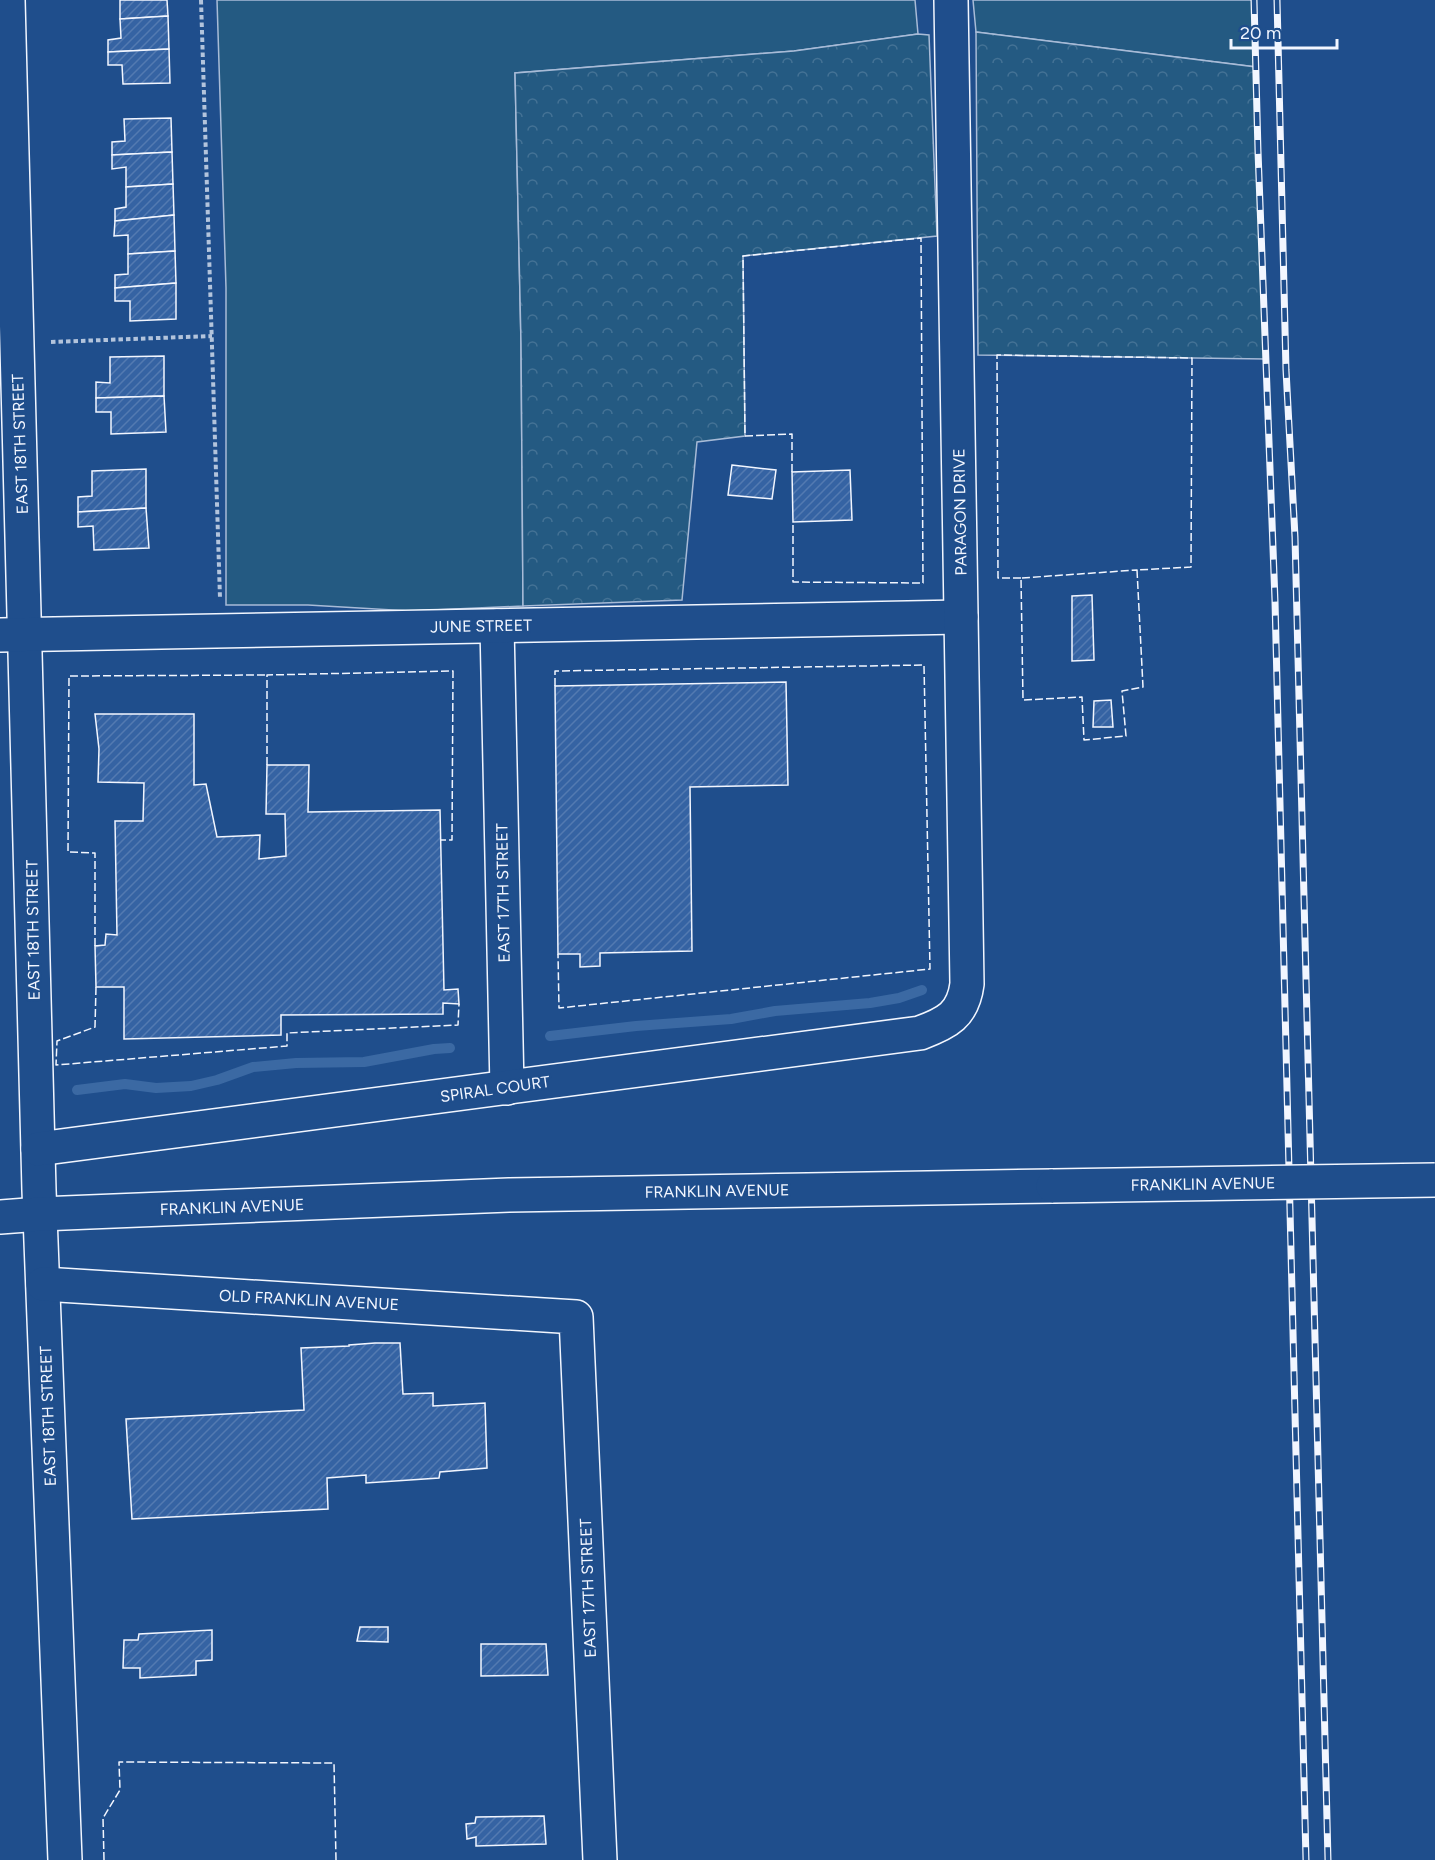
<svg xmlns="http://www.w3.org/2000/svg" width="1435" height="1860" font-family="Figtree,sans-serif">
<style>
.green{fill:#245a82;stroke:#a8bbd7;stroke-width:1.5}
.forest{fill:url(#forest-crowns);stroke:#a8bbd7;stroke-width:1.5}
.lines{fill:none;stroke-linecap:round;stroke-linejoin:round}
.stream{stroke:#3b69a3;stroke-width:10}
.building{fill:url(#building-hatch);stroke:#f2f6ff;stroke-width:1.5}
.minor-casing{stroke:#f2f6ff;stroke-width:36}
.path{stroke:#b3c4dc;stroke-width:4;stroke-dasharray:4.5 3;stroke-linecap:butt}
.minor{stroke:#1f4e8c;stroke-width:33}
.rail-casing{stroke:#f2f6ff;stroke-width:7}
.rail{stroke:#1f4e8c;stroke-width:4.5;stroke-dasharray:14;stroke-linecap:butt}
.minor-bridge-casing{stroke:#f2f6ff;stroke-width:36;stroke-linecap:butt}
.minor-bridge{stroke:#1f4e8c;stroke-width:33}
.fence{stroke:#f2f6ff;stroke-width:1.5;stroke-dasharray:8 3;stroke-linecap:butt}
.labels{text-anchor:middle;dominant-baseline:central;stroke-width:4.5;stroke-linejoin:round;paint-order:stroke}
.street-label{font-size:16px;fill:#f2f6ff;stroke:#1f4e8c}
</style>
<defs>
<pattern id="forest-crowns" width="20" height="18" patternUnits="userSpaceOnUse" patternTransform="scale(1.5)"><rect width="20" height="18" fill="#245a82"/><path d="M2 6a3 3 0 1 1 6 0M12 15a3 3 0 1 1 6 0" fill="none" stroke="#447295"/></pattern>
<pattern id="building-hatch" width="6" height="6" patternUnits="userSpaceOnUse" patternTransform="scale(1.5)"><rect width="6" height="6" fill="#3563a3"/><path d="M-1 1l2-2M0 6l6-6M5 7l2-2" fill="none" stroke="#537ab1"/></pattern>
</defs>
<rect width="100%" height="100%" fill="#1f4e8c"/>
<g class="green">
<path d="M 217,0 L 915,0 L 918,34 L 794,51 L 515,73 L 521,343 L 523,606 L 410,611 L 308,605 L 226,605 L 226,288 Z"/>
<path d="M 973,0 L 1253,0 L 1256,67 L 976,32 Z"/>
</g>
<g class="forest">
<path d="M 976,32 L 1256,67 L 1265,359 L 978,355 Z"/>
<path d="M 918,34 L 929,35 L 937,236 L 743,256 L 745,436 L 697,442 L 682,600 L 523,606 L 521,343 L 515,73 L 794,51 Z"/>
</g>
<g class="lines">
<g class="stream">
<path d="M 550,1036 L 636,1026 L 731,1019 L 775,1011 L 870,1003 L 899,998 L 922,990"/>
<path d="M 77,1090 L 125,1084 L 156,1088 L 191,1086 L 217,1080 L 253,1067 L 296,1063 L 364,1062 L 434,1049 L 450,1048"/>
</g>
</g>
<g class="building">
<path d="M 120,0 L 167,0 L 168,16 L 120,19 Z"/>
<path d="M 168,16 L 169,49 L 108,52 L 108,40 L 121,38 L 120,19 Z"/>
<path d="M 169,49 L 170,83 L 123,84 L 122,65 L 108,65 L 108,52 Z"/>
<path d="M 171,118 L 172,152 L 112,155 L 112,142 L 125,141 L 124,119 Z"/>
<path d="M 172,152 L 173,184 L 126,187 L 126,167 L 112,169 L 112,155 Z"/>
<path d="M 173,184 L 174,215 L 115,221 L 115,209 L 126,207 L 126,187 Z"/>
<path d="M 174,215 L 175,251 L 128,254 L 128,235 L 114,236 L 115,221 Z"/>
<path d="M 175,251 L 176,283 L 115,288 L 115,275 L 128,274 L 128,254 Z"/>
<path d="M 176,283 L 176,319 L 130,321 L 130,301 L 115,301 L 115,288 Z"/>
<path d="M 164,356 L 164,396 L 96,398 L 96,382 L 110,383 L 110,357 Z"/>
<path d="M 164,396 L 166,432 L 111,434 L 111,412 L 96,412 L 96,398 Z"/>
<path d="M 732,465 L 776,470 L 772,499 L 728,495 Z"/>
<path d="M 146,469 L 146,508 L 78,512 L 78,497 L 92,496 L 92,471 Z"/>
<path d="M 850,470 L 852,520 L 793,522 L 792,472 Z"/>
<path d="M 146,508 L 149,548 L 94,550 L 93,526 L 78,527 L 78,512 Z"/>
<path d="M 1092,595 L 1094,660 L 1072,661 L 1072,596 Z"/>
<path d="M 786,682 L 788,785 L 690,787 L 692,951 L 600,953 L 600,966 L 580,967 L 580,954 L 558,954 L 555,686 Z"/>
<path d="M 1111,700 L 1113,727 L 1093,727 L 1094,701 Z"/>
<path d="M 95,714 L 194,714 L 194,785 L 206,784 L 217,837 L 260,835 L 259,859 L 286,856 L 285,814 L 266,814 L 267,765 L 309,765 L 308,812 L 440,810 L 444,990 L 458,989 L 459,1004 L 443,1003 L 443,1014 L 281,1015 L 281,1035 L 124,1039 L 124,987 L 96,987 L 95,946 L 105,945 L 106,934 L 117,935 L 115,821 L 143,821 L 144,783 L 98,782 L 99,749 Z"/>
<path d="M 375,1343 L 400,1343 L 403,1394 L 433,1393 L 433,1406 L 485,1403 L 487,1468 L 440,1472 L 439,1478 L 366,1483 L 366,1475 L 327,1478 L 328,1509 L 132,1519 L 126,1419 L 304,1410 L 301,1348 L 349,1346 L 349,1345 Z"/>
<path d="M 360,1627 L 388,1627 L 388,1642 L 357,1641 Z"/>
<path d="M 212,1630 L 212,1660 L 196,1661 L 196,1675 L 140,1678 L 140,1668 L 123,1668 L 124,1640 L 138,1640 L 139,1634 Z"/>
<path d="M 481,1644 L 546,1644 L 548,1675 L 481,1676 Z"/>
<path d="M 544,1816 L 546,1844 L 476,1846 L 476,1837 L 467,1839 L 466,1824 L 475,1823 L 476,1817 Z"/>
</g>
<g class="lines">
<g class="minor-casing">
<g id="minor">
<path d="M 8,0 L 39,1190 L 65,1860"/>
<path d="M 497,626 L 507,1088"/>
<path d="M 0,635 L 961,617"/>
<path d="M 38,1149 L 920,1033 C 947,1023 963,1015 967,984 L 951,0"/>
<path d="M 0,1217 L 40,1214 L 509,1195 L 1053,1186"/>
<path d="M 43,1284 L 576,1317 L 600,1860"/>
</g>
</g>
<g class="path">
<path d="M 201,0 L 220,598"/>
<path d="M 51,342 L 212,336"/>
</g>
<use href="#minor" class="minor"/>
<g class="rail-casing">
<g id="rail">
<path d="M 1254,0 L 1258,151 L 1275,601 L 1306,1860"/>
<path d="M 1277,0 L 1286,370 L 1295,537 L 1328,1860"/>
</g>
</g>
<use href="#rail" class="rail"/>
<g class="minor-bridge-casing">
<path id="minor-bridge" d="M 1053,1186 L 1435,1180"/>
</g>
<use href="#minor-bridge" class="minor-bridge"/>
<g class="fence">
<path d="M 792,472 L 792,434 L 745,436 L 743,256 L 921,238 L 923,583 L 793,582 L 793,522"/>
<path d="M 1137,570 L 1143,687 L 1122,691 L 1126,736 L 1084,740 L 1082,697 L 1023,700 L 1021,578 Z"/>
<path d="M 1021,578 L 998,578 L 997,355 L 1192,358 L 1191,567 L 1137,570"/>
<path d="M 555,686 L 555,671 L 924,665 L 930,969 L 559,1008 L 558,954"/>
<path d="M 267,765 L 267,675 L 453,671 L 452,840 L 440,840"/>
<path d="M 95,946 L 95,853 L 68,852 L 69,676 L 267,675"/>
<path d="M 96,987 L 95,1027 L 57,1041 L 56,1065 L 287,1046 L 287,1033 L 458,1025 L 459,1004"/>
<path d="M 104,1860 L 103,1818 L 120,1790 L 119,1762 L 334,1763 L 336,1860"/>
</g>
</g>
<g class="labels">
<g class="street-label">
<text transform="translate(20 444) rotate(-92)">EAST 18TH STREET</text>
<text transform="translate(960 512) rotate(-91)">PARAGON DRIVE</text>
<text transform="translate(481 626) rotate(-1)">JUNE STREET</text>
<text transform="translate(503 893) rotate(-91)">EAST 17TH STREET</text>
<text transform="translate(33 930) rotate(-91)">EAST 18TH STREET</text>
<text transform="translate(495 1089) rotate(-8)">SPIRAL COURT</text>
<text transform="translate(1203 1184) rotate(-1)">FRANKLIN AVENUE</text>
<text transform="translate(717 1191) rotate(-1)">FRANKLIN AVENUE</text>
<text transform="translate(232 1207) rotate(-2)">FRANKLIN AVENUE</text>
<text transform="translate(309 1300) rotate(3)">OLD FRANKLIN AVENUE</text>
<text transform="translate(48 1416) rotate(-92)">EAST 18TH STREET</text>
<text transform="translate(588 1588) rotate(-92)">EAST 17TH STREET</text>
</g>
</g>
<path d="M1231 39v9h106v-9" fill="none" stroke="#f2f6ff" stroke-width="3"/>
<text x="1240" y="39" font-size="18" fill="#f2f6ff" stroke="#1f4e8c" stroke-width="4.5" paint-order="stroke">20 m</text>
</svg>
